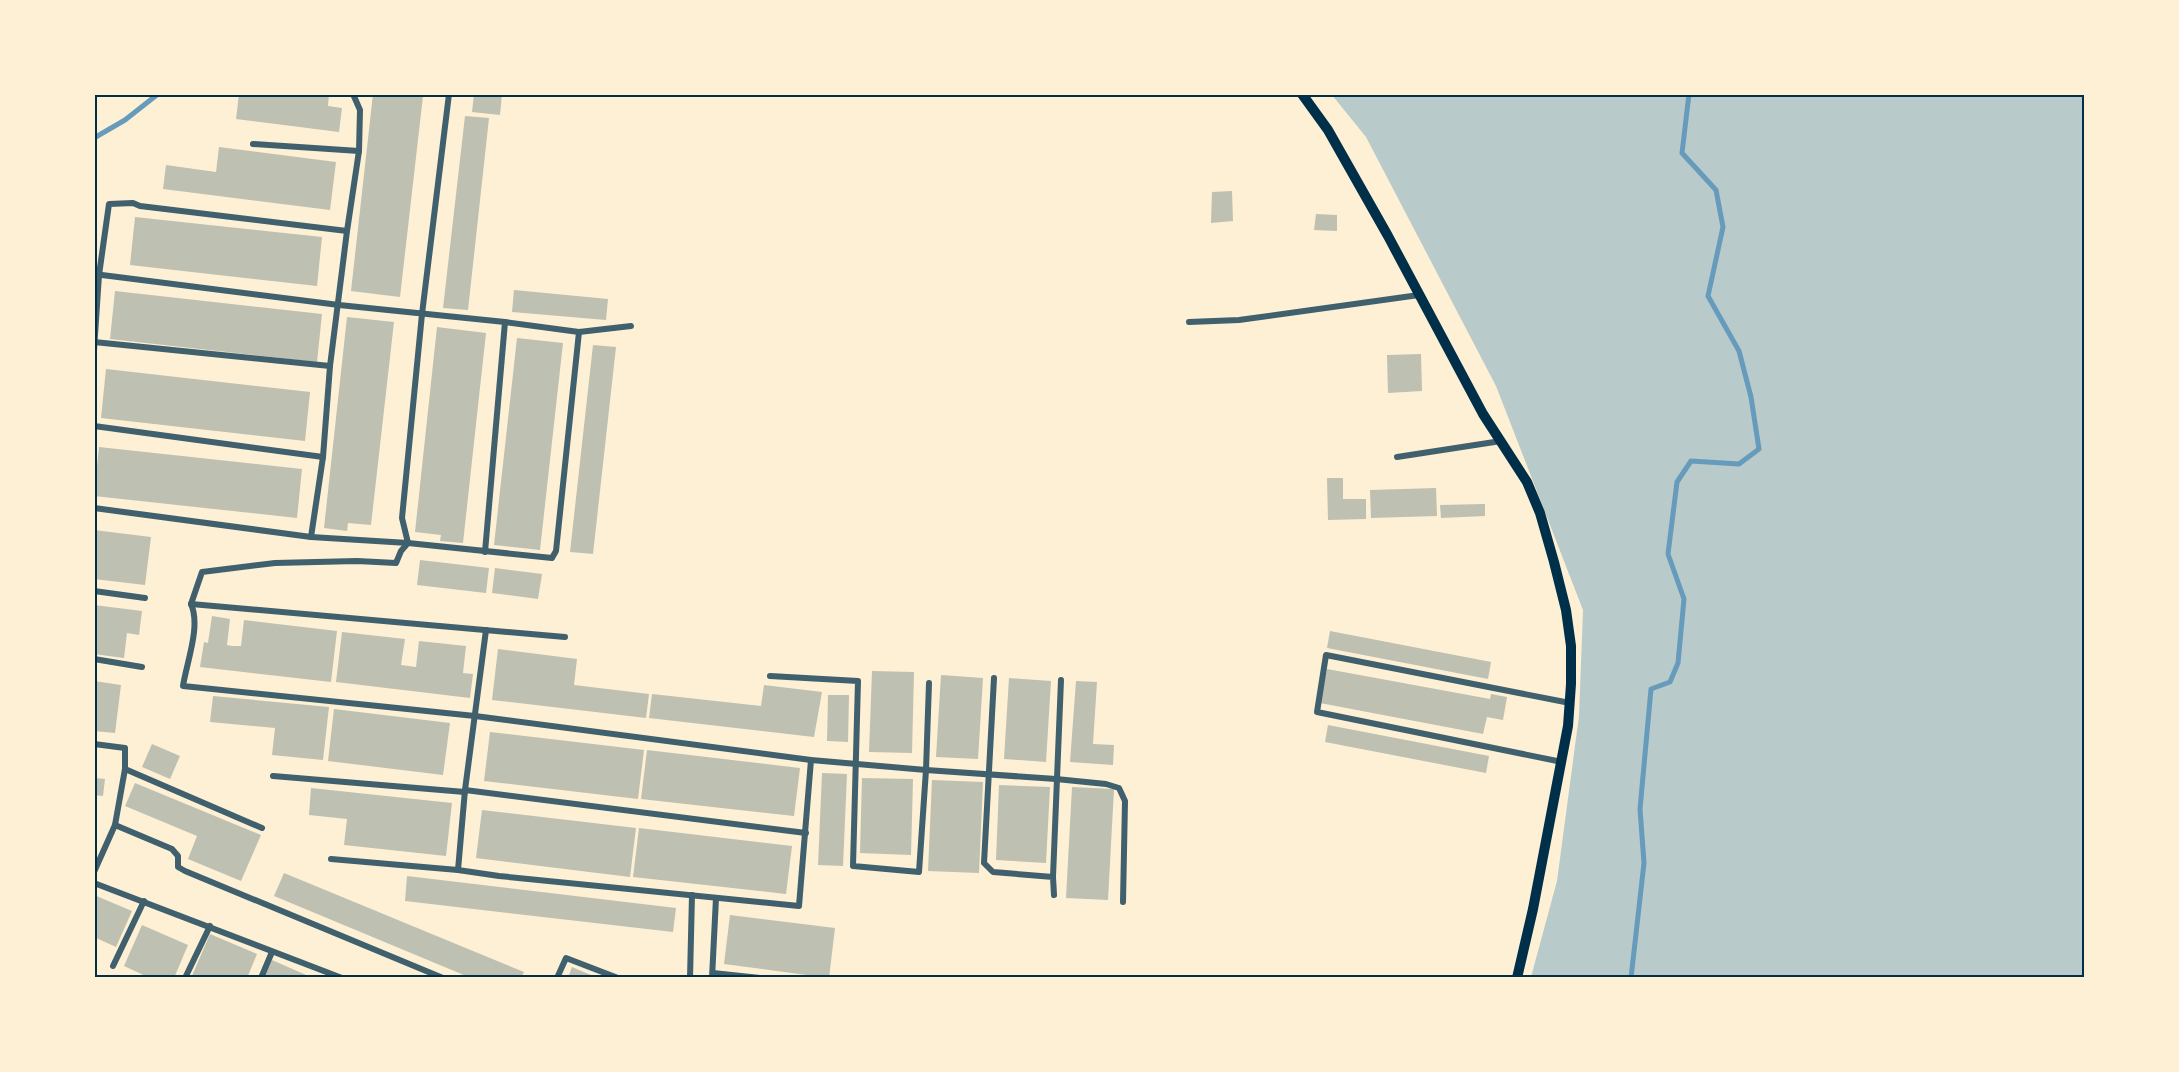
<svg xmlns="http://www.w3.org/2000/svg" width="2179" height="1072" font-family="'Golos Text',sans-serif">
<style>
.green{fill:#b9caca}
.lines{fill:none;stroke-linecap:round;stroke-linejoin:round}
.stream{stroke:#669bbc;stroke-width:5}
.building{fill:#bec0b2}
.minor{stroke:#3f606c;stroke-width:6}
.secondary{stroke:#003049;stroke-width:10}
.neatline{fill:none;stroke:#003049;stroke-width:2}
</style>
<rect width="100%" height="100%" fill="#fdf0d5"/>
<path class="green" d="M 1332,95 L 2084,95 L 2084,977 L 1531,977 L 1557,881 L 1579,716 L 1583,610 L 1496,386 L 1366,137 Z"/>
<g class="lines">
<g class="stream">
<path d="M 94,138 L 125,120 L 158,94"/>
<path d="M 1631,978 L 1644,863 L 1640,809 L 1651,689 L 1670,682 L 1678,663 L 1684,599 L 1668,554 L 1677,482 L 1691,461 L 1739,464 L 1759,449 L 1751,397 L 1739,351 L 1708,296 L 1723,227 L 1716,190 L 1682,153 L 1689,94"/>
</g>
</g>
<g class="building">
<path d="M 239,94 L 329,94 L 328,106 L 342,108 L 339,132 L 236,119 Z"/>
<path d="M 373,94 L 423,96 L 400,297 L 351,291 Z"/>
<path d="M 474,94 L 502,94 L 500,115 L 472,112 Z"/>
<path d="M 465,116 L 489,118 L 468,310 L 443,308 Z"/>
<path d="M 219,147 L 336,162 L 330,210 L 163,189 L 166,165 L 216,172 Z"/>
<path d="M 1232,191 L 1233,221 L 1211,223 L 1212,192 Z"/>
<path d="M 1316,214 L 1337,215 L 1337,231 L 1314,230 Z"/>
<path d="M 135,217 L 322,237 L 317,286 L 130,265 Z"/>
<path d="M 514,290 L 608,299 L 606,320 L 512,312 Z"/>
<path d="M 115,291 L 322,314 L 317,362 L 110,339 Z"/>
<path d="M 347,317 L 394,322 L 371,525 L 348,523 L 347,531 L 324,528 Z"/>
<path d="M 437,327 L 486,333 L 463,543 L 440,541 L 441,535 L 415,532 Z"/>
<path d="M 517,338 L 563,343 L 540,550 L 494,545 Z"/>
<path d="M 593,345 L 616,347 L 593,554 L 570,552 Z"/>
<path d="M 1421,354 L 1422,391 L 1388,393 L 1387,355 Z"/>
<path d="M 106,369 L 310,392 L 305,441 L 101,418 Z"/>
<path d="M 99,447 L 302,469 L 297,518 L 94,496 Z"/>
<path d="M 1327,478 L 1343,478 L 1343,499 L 1366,499 L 1366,519 L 1328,520 Z"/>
<path d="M 1436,488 L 1437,516 L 1371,518 L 1370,490 Z"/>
<path d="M 1485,504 L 1485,516 L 1441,518 L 1440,505 Z"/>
<path d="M 94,530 L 151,537 L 145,585 L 94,579 Z"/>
<path d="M 420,560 L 489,568 L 486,593 L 417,585 Z"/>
<path d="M 495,568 L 542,574 L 538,599 L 492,593 Z"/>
<path d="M 94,605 L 142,611 L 139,635 L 127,633 L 124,658 L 94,654 Z"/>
<path d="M 212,616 L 230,619 L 227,645 L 232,646 L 241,646 L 244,620 L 337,631 L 331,682 L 200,667 L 204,642 L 208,643 Z"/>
<path d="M 1330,631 L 1491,662 L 1488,679 L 1327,648 Z"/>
<path d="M 342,632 L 405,639 L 401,665 L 416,667 L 419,641 L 466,646 L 463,673 L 473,674 L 470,698 L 336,682 Z"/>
<path d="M 498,649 L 577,659 L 574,685 L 649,694 L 646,718 L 492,700 Z"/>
<path d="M 1327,669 L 1490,699 L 1491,694 L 1507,697 L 1503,720 L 1487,717 L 1483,734 L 1320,703 Z"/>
<path d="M 872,671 L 914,672 L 912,753 L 869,752 Z"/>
<path d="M 941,675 L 983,678 L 978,759 L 936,757 Z"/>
<path d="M 1009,678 L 1051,681 L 1046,762 L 1004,759 Z"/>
<path d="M 94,681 L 121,685 L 115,733 L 94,731 Z"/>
<path d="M 1076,681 L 1097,682 L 1093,744 L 1114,745 L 1113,765 L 1070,762 Z"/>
<path d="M 764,685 L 822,692 L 814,737 L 649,718 L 652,694 L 761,706 Z"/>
<path d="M 828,695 L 849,695 L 848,742 L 827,741 Z"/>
<path d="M 213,696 L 329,707 L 323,760 L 272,755 L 275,728 L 210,722 Z"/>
<path d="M 334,709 L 450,723 L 443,775 L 328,761 Z"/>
<path d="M 1328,725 L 1489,756 L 1486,773 L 1325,742 Z"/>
<path d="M 490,732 L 644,750 L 638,799 L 484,781 Z"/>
<path d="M 152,744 L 180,756 L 170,779 L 142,767 Z"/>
<path d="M 647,750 L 800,768 L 794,816 L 641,799 Z"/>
<path d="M 822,773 L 847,774 L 843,866 L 818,865 Z"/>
<path d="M 94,778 L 105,779 L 103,796 L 94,795 Z"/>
<path d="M 862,778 L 913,779 L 911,855 L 860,853 Z"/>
<path d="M 932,780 L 983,782 L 979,873 L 928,871 Z"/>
<path d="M 135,783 L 261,835 L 241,881 L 188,859 L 197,836 L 125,806 Z"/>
<path d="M 999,785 L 1050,787 L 1046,863 L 996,860 Z"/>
<path d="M 1072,787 L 1114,789 L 1108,900 L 1066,898 Z"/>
<path d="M 311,788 L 452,803 L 446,856 L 344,845 L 347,819 L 309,815 Z"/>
<path d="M 482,810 L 636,828 L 630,877 L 476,858 Z"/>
<path d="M 639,828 L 792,846 L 786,894 L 633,877 Z"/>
<path d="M 284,873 L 524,972 L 521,978 L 471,978 L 274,896 Z"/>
<path d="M 407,876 L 676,908 L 673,932 L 405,901 Z"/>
<path d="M 94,895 L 132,911 L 116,947 L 94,937 L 94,927 L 97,922 L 94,921 Z"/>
<path d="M 730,915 L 835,928 L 829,978 L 724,964 Z"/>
<path d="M 142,925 L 188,945 L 174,978 L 150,978 L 124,966 Z"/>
<path d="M 210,934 L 257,954 L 247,978 L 191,978 Z"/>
<path d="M 272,960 L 313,978 L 264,978 Z"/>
<path d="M 572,967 L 586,973 L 598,978 L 568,978 Z"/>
</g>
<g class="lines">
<g class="minor">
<path d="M 253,144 L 359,151"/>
<path d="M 94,274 L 339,305 L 505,322 L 579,332 L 631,326"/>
<path d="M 1189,322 L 1239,320 L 1419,295"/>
<path d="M 579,332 L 556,551 L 552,558 L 408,543 L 401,551 L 396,563 L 357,561 L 275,563 L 202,572 L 191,604 C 201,626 187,661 183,686 L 475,716 L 811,760 L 926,770 L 1056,779 L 1106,784 L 1119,788 L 1125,801 L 1123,902"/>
<path d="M 94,342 L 330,366"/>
<path d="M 94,350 L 99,275 L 109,204 L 133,203 L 140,206 L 347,231"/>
<path d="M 94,426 L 323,457"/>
<path d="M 1397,457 L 1501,441"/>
<path d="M 94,508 L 311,537 L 408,543 L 402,518 L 422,314 L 449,94"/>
<path d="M 311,537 L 323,457 L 330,366 L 347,231 L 359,151 L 360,110 L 353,94"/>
<path d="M 485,552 L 505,322"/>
<path d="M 94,591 L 145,598"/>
<path d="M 191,604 L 565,637"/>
<path d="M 486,630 L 465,790 L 458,870 L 499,876 L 799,906 L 811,760"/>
<path d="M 94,659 L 142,667"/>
<path d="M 770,676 L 858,681 L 853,866 L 919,872 L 926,770 L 929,683"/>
<path d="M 994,678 L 984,863 L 993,872 L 1053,877 L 1054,895"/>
<path d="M 94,744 L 125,748 L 125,769 L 115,825 L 94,872"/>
<path d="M 1562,762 L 1317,712 L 1326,655 L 1570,703"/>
<path d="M 125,769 L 262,828"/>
<path d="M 273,776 L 465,792"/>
<path d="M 465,790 L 806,833"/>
<path d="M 115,825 L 172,849 L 178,856 L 178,867 L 185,871 L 443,978"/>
<path d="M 331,859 L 458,870"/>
<path d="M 1053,877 L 1061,680"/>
<path d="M 94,883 L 342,978"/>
<path d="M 113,966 L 144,901"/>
<path d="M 713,973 L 760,978"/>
<path d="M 185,978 L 210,926"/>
<path d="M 261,978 L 272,952"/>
<path d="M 557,978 L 566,958 L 618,978"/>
<path d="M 690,978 L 692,895"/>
<path d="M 712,978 L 716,898"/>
</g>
<path class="secondary" d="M 1302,94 L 1328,130 L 1388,236 L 1483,414 L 1527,482 L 1540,513 L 1554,562 L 1566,610 L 1571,646 L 1571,684 L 1568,726 L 1533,909 L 1517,978"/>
</g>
<rect width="2179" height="1072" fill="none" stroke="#fdf0d5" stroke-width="192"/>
<rect x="96" y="96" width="1987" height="880" class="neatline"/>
</svg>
